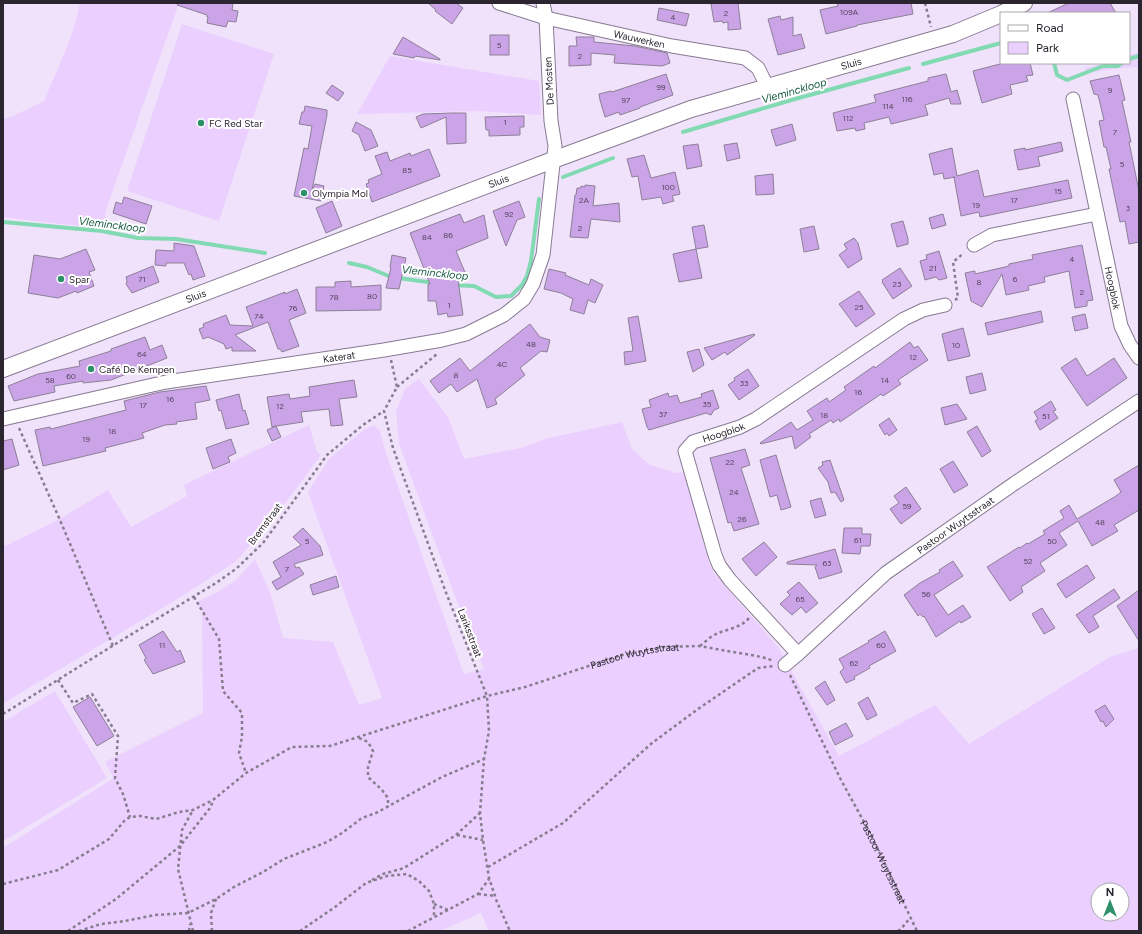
<svg xmlns="http://www.w3.org/2000/svg" width="1142" height="934" font-family="Figtree,sans-serif">
<style>
.green{fill:#eacfff;fill-rule:evenodd}
.lines{fill:none;stroke-linecap:round;stroke-linejoin:round}
.stream{stroke:#81dab2;stroke-width:4}
.building{fill:#cba3e7;stroke:#8d8097}
.minor-casing{stroke:#877a91;stroke-width:15}
.tertiary-casing{stroke:#877a91;stroke-width:18}
.path{stroke:#877d8e;stroke-width:2.5;stroke-dasharray:3 3;stroke-linecap:butt}
.minor{stroke:#fff;stroke-width:13}
.tertiary{stroke:#fff;stroke-width:16}
.poi-dot{fill:#2e916b;stroke:#fff;stroke-width:1.5}
.labels{text-anchor:middle;dominant-baseline:central;stroke-width:4;stroke-linejoin:round;paint-order:stroke}
.number-label{font-size:8px;fill:#53445d}
.street-label{font-size:10px;fill:#2b252f;stroke:#fff}
.poi-label{font-size:10px;fill:#2b252f;stroke:#fff;text-anchor:start}
.water-label{font-size:11px;font-style:italic;fill:#185c43;stroke:#fff}
</style>
<rect width="100%" height="100%" fill="#f1e2fc"/>
<g class="green">
<path d="M 80,3 L 179,3 L 106,210 L 103,229 L 3,217 L 3,119 L 11,117 L 44,101 C 57,69 74,37 80,3 Z"/>
<path d="M 182,24 L 274,54 L 219,221 L 127,191 Z"/>
<path d="M 1139,52 L 1139,67 L 1121,68 L 1087,73 L 1085,68 L 1110,63 L 1129,63 L 1129,55 Z"/>
<path d="M 390,56 L 539,81 L 541,115 L 477,111 L 357,114 Z"/>
<path d="M 419,379 L 449,419 L 464,459 L 521,448 L 545,439 L 622,422 L 632,449 L 650,465 L 676,473 L 685,472 L 708,560 L 713,572 L 778,647 L 839,756 L 935,705 L 969,744 L 1110,657 L 1139,648 L 1139,931 L 489,931 L 481,913 L 440,931 L 3,931 L 3,848 L 114,778 L 105,762 L 203,713 L 202,611 L 197,602 L 221,590 L 236,580 L 255,559 L 271,595 L 283,638 L 333,642 L 359,705 L 382,698 L 308,492 L 329,459 L 365,429 L 374,425 L 380,431 L 385,450 L 464,674 L 484,669 L 452,588 L 399,444 L 396,411 L 405,389 ZM 1098,890 L 1122,890 L 1122,914 L 1098,914 Z"/>
<path d="M 309,425 L 317,452 L 321,455 L 275,517 L 235,562 L 174,601 L 30,687 L 3,704 L 3,547 L 56,521 L 108,490 L 131,527 L 187,496 L 184,485 Z"/>
<path d="M 55,691 L 107,778 L 3,841 L 3,722 Z"/>
</g>
<g class="lines">
<g class="stream">
<path d="M 1129,59 L 1139,56"/>
<path d="M 1054,63 L 1057,75 L 1067,80 L 1103,66 L 1118,66 L 1122,63"/>
<path d="M 923,64 L 1001,43"/>
<path d="M 683,132 L 795,99 L 909,68"/>
<path d="M 563,177 L 613,158"/>
<path d="M 3,222 L 102,231 L 138,238 L 176,239 L 265,253"/>
<path d="M 349,263 L 367,267 L 391,277 L 435,283"/>
<path d="M 453,285 L 474,286 L 496,297 L 511,296 L 522,285 L 527,276 L 531,261 L 539,199"/>
</g>
</g>
<g class="building">
<path d="M 178,3 L 233,3 L 232,10 L 238,11 L 236,22 L 228,21 L 226,27 L 207,23 L 208,17 L 207,17 L 207,15 L 177,5 Z"/>
<path d="M 428,3 L 456,3 L 463,8 L 452,24 L 435,11 L 436,10 Z"/>
<path d="M 717,3 L 738,3 L 741,29 L 728,30 L 728,22 L 723,23 L 722,21 L 714,22 L 711,4 Z"/>
<path d="M 837,3 L 911,3 L 913,14 L 857,25 L 857,26 L 826,34 L 820,10 L 838,6 Z"/>
<path d="M 1069,3 L 1110,3 L 1116,13 L 1047,13 Z"/>
<path d="M 659,8 L 689,14 L 686,26 L 657,20 Z"/>
<path d="M 780,16 L 781,20 L 793,17 L 793,36 L 801,34 L 805,48 L 778,55 L 768,19 Z"/>
<rect x="490" y="35" width="19" height="20"/>
<path d="M 403,37 L 440,59 L 440,60 L 415,56 L 414,58 L 393,54 Z"/>
<path d="M 576,37 L 594,37 L 594,42 L 635,46 L 667,53 L 670,63 L 662,66 L 614,63 L 615,55 L 591,53 L 591,65 L 569,66 L 569,46 L 577,46 Z"/>
<path d="M 1004,63 L 1030,63 L 1033,75 L 1026,76 L 1028,81 L 1010,85 L 1012,94 L 982,103 L 973,71 Z"/>
<path d="M 666,74 L 673,95 L 640,107 L 640,108 L 620,115 L 619,112 L 605,117 L 600,100 L 599,94 L 611,91 L 612,92 Z"/>
<path d="M 946,74 L 951,92 L 957,90 L 961,104 L 951,104 L 949,98 L 925,105 L 928,115 L 891,124 L 889,117 L 864,123 L 865,129 L 856,131 L 855,128 L 837,131 L 833,113 L 876,102 L 874,95 L 928,81 L 928,78 Z"/>
<path d="M 1119,75 L 1125,100 L 1122,101 L 1131,142 L 1129,142 L 1139,191 L 1139,242 L 1129,244 L 1125,221 L 1120,222 L 1109,169 L 1111,169 L 1106,147 L 1104,147 L 1099,121 L 1104,120 L 1098,95 L 1094,94 L 1090,81 Z"/>
<path d="M 332,85 L 344,93 L 338,101 L 326,93 Z"/>
<path d="M 305,106 L 327,110 L 327,115 L 312,190 L 315,184 L 324,186 L 321,201 L 294,196 L 304,148 L 308,149 L 312,126 L 299,124 L 302,112 L 304,112 Z"/>
<path d="M 453,113 L 466,113 L 466,143 L 447,144 L 446,117 L 421,128 L 416,117 L 423,114 Z"/>
<path d="M 524,116 L 524,127 L 520,127 L 520,135 L 489,136 L 489,130 L 486,130 L 485,117 Z"/>
<path d="M 356,122 L 371,130 L 378,146 L 365,151 L 359,135 L 352,131 Z"/>
<path d="M 792,124 L 796,140 L 776,146 L 771,130 Z"/>
<path d="M 1061,142 L 1063,151 L 1038,157 L 1040,166 L 1018,170 L 1014,150 L 1025,148 L 1025,150 Z"/>
<path d="M 737,143 L 740,158 L 727,161 L 724,145 Z"/>
<path d="M 698,144 L 702,166 L 687,169 L 683,146 Z"/>
<path d="M 952,148 L 957,176 L 978,170 L 984,197 L 1068,180 L 1072,198 L 980,217 L 979,212 L 961,216 L 954,177 L 955,177 L 944,179 L 943,173 L 934,175 L 929,154 Z"/>
<path d="M 429,149 L 440,176 L 372,202 L 366,184 L 369,183 L 368,180 L 382,174 L 375,156 L 387,152 L 390,161 L 410,153 L 411,156 Z"/>
<path d="M 644,155 L 651,178 L 675,172 L 680,194 L 672,196 L 674,201 L 663,204 L 661,197 L 642,200 L 638,176 L 632,177 L 627,159 Z"/>
<path d="M 773,174 L 774,194 L 756,195 L 755,176 Z"/>
<path d="M 585,185 L 595,186 L 593,206 L 619,203 L 620,222 L 591,219 L 588,238 L 570,237 L 575,195 L 576,195 L 577,188 L 581,188 L 581,186 L 585,187 Z"/>
<path d="M 124,197 L 152,206 L 146,224 L 113,213 L 116,202 L 122,204 Z"/>
<path d="M 332,201 L 342,226 L 326,233 L 316,208 Z"/>
<path d="M 519,201 L 525,217 L 517,220 L 506,246 L 493,211 Z"/>
<path d="M 460,214 L 464,223 L 484,215 L 488,238 L 456,251 L 467,277 L 458,280 L 463,315 L 448,317 L 447,313 L 438,315 L 436,301 L 428,301 L 428,284 L 430,284 L 410,233 Z"/>
<path d="M 943,214 L 946,225 L 932,229 L 929,218 Z"/>
<path d="M 903,221 L 908,239 L 908,244 L 897,247 L 891,224 Z"/>
<path d="M 704,225 L 708,247 L 696,249 L 692,227 Z"/>
<path d="M 814,226 L 819,249 L 804,252 L 800,229 Z"/>
<path d="M 854,238 L 858,243 L 862,259 L 848,268 L 839,255 L 847,249 L 844,244 Z"/>
<path d="M 174,243 L 194,246 L 205,276 L 193,280 L 191,274 L 189,275 L 184,263 L 166,263 L 166,266 L 155,265 L 156,250 L 174,251 Z"/>
<path d="M 1082,245 L 1093,300 L 1087,301 L 1087,306 L 1075,308 L 1069,271 L 1044,277 L 1045,282 L 1028,286 L 1029,290 L 1006,295 L 1002,274 L 982,307 L 971,301 L 965,273 L 975,271 L 975,274 L 1009,266 L 1009,264 L 1033,259 L 1032,255 Z"/>
<path d="M 86,249 L 95,270 L 89,272 L 94,286 L 77,293 L 76,291 L 58,298 L 28,293 L 34,255 L 60,259 Z"/>
<path d="M 696,249 L 702,278 L 679,282 L 673,254 Z"/>
<path d="M 939,251 L 947,278 L 939,280 L 936,277 L 925,280 L 920,261 L 927,259 L 926,255 Z"/>
<path d="M 392,255 L 406,258 L 399,289 L 386,288 L 391,268 L 390,267 Z"/>
<path d="M 153,266 L 159,282 L 132,293 L 126,284 L 127,281 L 126,277 Z"/>
<path d="M 900,268 L 912,286 L 893,299 L 882,282 L 883,281 L 882,280 Z"/>
<path d="M 549,269 L 566,273 L 565,275 L 589,285 L 591,279 L 603,285 L 595,303 L 588,300 L 584,314 L 570,310 L 573,299 L 561,293 L 544,289 Z"/>
<path d="M 351,281 L 351,287 L 381,285 L 381,310 L 316,311 L 316,287 L 335,287 L 335,282 Z"/>
<path d="M 297,289 L 306,313 L 289,320 L 299,346 L 282,352 L 280,349 L 278,349 L 268,322 L 235,335 L 256,351 L 232,351 L 232,347 L 226,349 L 224,344 L 208,337 L 203,339 L 199,329 L 204,327 L 203,324 L 226,315 L 230,325 L 253,326 L 246,307 L 285,292 L 285,294 Z"/>
<path d="M 859,291 L 875,314 L 856,327 L 839,304 Z"/>
<path d="M 1041,311 L 1043,322 L 988,335 L 985,323 Z"/>
<path d="M 1085,314 L 1088,328 L 1075,331 L 1072,317 Z"/>
<path d="M 638,316 L 646,361 L 625,365 L 624,352 L 633,351 L 628,318 Z"/>
<path d="M 530,324 L 540,337 L 550,340 L 547,352 L 541,351 L 520,368 L 525,375 L 495,399 L 497,404 L 487,408 L 477,379 L 457,392 L 451,384 L 439,393 L 430,381 L 460,358 L 470,371 Z"/>
<path d="M 963,328 L 970,356 L 948,361 L 942,334 Z"/>
<path d="M 754,334 L 755,335 L 727,355 L 725,352 L 712,360 L 704,348 Z"/>
<path d="M 145,337 L 150,350 L 162,345 L 167,358 L 111,380 L 83,383 L 83,381 L 54,386 L 55,392 L 14,401 L 8,386 L 38,374 L 80,366 L 79,361 L 111,351 L 111,349 Z"/>
<path d="M 910,342 L 914,348 L 918,346 L 928,360 L 898,380 L 901,384 L 883,396 L 881,394 L 840,422 L 839,419 L 833,423 L 831,420 L 809,434 L 811,437 L 795,449 L 792,436 L 761,444 L 760,443 L 791,422 L 797,430 L 813,420 L 807,411 L 827,398 L 829,402 L 846,390 L 844,387 L 874,366 L 875,368 Z"/>
<path d="M 699,349 L 704,365 L 693,372 L 687,352 Z"/>
<path d="M 1076,358 L 1087,376 L 1114,358 L 1127,378 L 1087,406 L 1061,368 Z"/>
<path d="M 748,369 L 759,386 L 739,400 L 728,385 L 735,380 L 734,378 Z"/>
<path d="M 982,373 L 986,390 L 970,394 L 966,377 Z"/>
<path d="M 354,380 L 357,397 L 339,399 L 343,425 L 331,426 L 329,409 L 301,412 L 303,422 L 276,426 L 281,437 L 272,441 L 267,430 L 276,426 L 272,427 L 267,397 L 289,394 L 290,399 L 310,396 L 309,387 Z"/>
<path d="M 206,386 L 210,400 L 195,403 L 197,419 L 176,422 L 177,424 L 165,425 L 142,433 L 144,438 L 105,448 L 106,451 L 43,466 L 35,430 L 50,427 L 51,429 L 126,410 L 124,401 L 160,392 Z"/>
<path d="M 713,390 L 719,408 L 714,410 L 711,415 L 706,413 L 649,430 L 647,427 L 642,409 L 651,407 L 649,400 L 668,393 L 669,397 L 677,395 L 680,403 L 702,397 L 701,394 Z"/>
<path d="M 239,394 L 243,411 L 245,410 L 249,424 L 226,429 L 221,410 L 219,411 L 216,400 Z"/>
<path d="M 1051,401 L 1056,410 L 1053,411 L 1058,418 L 1040,430 L 1035,421 L 1038,419 L 1034,412 Z"/>
<path d="M 957,404 L 967,419 L 945,425 L 941,408 Z"/>
<path d="M 889,418 L 897,430 L 889,436 L 887,433 L 885,435 L 879,425 Z"/>
<path d="M 977,426 L 991,451 L 982,457 L 967,432 Z"/>
<path d="M 12,439 L 19,465 L 3,470 L 3,441 Z"/>
<path d="M 231,439 L 236,453 L 228,457 L 230,462 L 213,469 L 206,448 Z"/>
<path d="M 745,449 L 750,465 L 741,468 L 759,524 L 734,531 L 731,522 L 728,523 L 710,458 Z"/>
<path d="M 776,455 L 791,507 L 781,510 L 777,495 L 770,497 L 760,460 Z"/>
<path d="M 830,460 L 844,500 L 841,502 L 835,492 L 831,493 L 828,482 L 818,468 L 823,465 L 822,462 Z"/>
<path d="M 953,461 L 968,485 L 954,493 L 940,469 Z"/>
<path d="M 1139,465 L 1139,510 L 1114,525 L 1118,531 L 1092,546 L 1078,521 L 1059,533 L 1067,545 L 1040,563 L 1045,571 L 1021,587 L 1023,592 L 1010,601 L 987,567 L 1019,547 L 1020,548 L 1027,543 L 1028,544 L 1045,534 L 1043,531 L 1064,518 L 1060,511 L 1069,505 L 1077,519 L 1116,496 L 1121,492 L 1114,480 Z"/>
<path d="M 906,487 L 921,509 L 901,524 L 890,509 L 899,503 L 894,496 Z"/>
<path d="M 821,498 L 826,515 L 815,518 L 810,501 Z"/>
<path d="M 303,528 L 320,546 L 323,555 L 294,564 L 296,568 L 299,567 L 304,574 L 277,590 L 272,582 L 281,577 L 273,562 L 301,545 L 293,537 Z"/>
<path d="M 844,528 L 862,528 L 862,534 L 871,534 L 870,546 L 861,546 L 860,554 L 842,553 Z"/>
<path d="M 764,542 L 777,557 L 756,576 L 742,559 Z"/>
<path d="M 835,549 L 842,572 L 819,579 L 815,567 L 817,565 L 787,564 L 787,562 Z"/>
<path d="M 953,561 L 963,576 L 934,595 L 948,615 L 963,605 L 971,617 L 961,623 L 960,621 L 936,637 L 924,616 L 923,617 L 920,614 L 918,616 L 904,595 L 920,583 L 940,572 L 939,570 Z"/>
<path d="M 1087,565 L 1095,578 L 1066,598 L 1057,584 Z"/>
<path d="M 336,576 L 339,587 L 313,595 L 310,585 Z"/>
<path d="M 799,582 L 818,603 L 806,613 L 801,607 L 792,615 L 780,604 L 790,595 L 787,592 Z"/>
<path d="M 1114,589 L 1120,598 L 1093,616 L 1099,627 L 1089,633 L 1076,615 Z"/>
<path d="M 1139,590 L 1139,641 L 1117,606 Z"/>
<path d="M 1042,608 L 1055,628 L 1044,634 L 1032,614 Z"/>
<path d="M 163,631 L 177,652 L 180,650 L 185,662 L 153,674 L 144,660 L 146,658 L 139,645 Z"/>
<path d="M 885,631 L 896,651 L 869,666 L 870,668 L 854,677 L 855,679 L 846,683 L 840,672 L 844,668 L 839,659 L 869,642 L 868,641 Z"/>
<path d="M 825,681 L 835,700 L 827,705 L 815,688 Z"/>
<path d="M 90,697 L 114,736 L 97,746 L 73,707 Z"/>
<path d="M 868,697 L 877,715 L 867,720 L 858,703 Z"/>
<path d="M 1105,705 L 1114,719 L 1106,727 L 1103,721 L 1101,722 L 1095,711 Z"/>
<path d="M 846,723 L 853,736 L 835,745 L 829,732 Z"/>
</g>
<g class="lines">
<g class="minor-casing">
<g id="minor">
<path id="s3" d="M 499,3 L 546,18 L 672,46 L 745,58 L 758,68 L 767,86"/>
<path id="s4" d="M 1073,99 L 1121,326 L 1130,345 L 1139,358"/>
<path d="M 974,245 L 992,235 L 1097,214"/>
<path id="s5" d="M 3,419 L 166,382 L 384,350 L 442,340 L 466,334 L 504,315 L 524,299 L 533,284 L 543,255 L 555,146 L 551,121 L 546,18 L 543,3"/>
<path id="s6" d="M 798,654 L 730,580 L 719,565 L 715,555 L 685,451 L 693,442 L 740,427 L 756,419 L 904,319 L 923,310 L 945,305"/>
<path id="s7" d="M 785,665 L 798,654 L 886,573 L 1015,483 L 1139,401"/>
</g>
</g>
<g class="tertiary-casing">
<g id="tertiary">
<path d="M 1003,13 L 1024,3"/>
<path id="s8" d="M 3,369 L 553,160 L 691,109 L 953,34 L 1001,14"/>
</g>
</g>
<g class="path">
<path d="M 925,3 L 931,27"/>
<path d="M 955,300 L 958,298 L 953,262 L 964,253"/>
<path d="M 391,360 L 397,387 L 384,411 L 393,448 L 445,590 L 487,696 L 489,731 L 484,759 L 480,813 L 483,840 L 489,878 L 497,902 L 510,931"/>
<path d="M 397,387 L 437,354"/>
<path d="M 19,428 L 60,520 L 113,646"/>
<path d="M 194,597 L 219,639 L 223,691 L 242,713 L 242,736 L 239,753 L 246,773"/>
<path d="M 700,646 C 705,642 710,637 716,634 C 727,629 741,628 749,618"/>
<path id="s1" d="M 790,675 L 841,780 L 870,833 L 917,931"/>
<path d="M 58,680 L 73,703 L 92,694 L 118,736 L 115,778 L 123,794 L 130,817"/>
<path d="M 3,714 L 122,640 L 216,583 L 237,568 L 263,543 L 327,455 L 363,425 L 384,411"/>
<path d="M 359,738 L 368,742 L 373,751 L 368,767 L 368,777 L 382,790 L 388,798 L 388,807"/>
<path d="M 457,835 L 483,840"/>
<path d="M 488,867 L 563,823 L 652,743 L 698,709 L 758,668 L 774,666"/>
<path d="M 372,880 L 383,874 L 404,868 L 456,835 L 480,813"/>
<path id="s2" d="M 3,884 L 58,870 L 109,839 L 125,820 L 130,817 L 140,816 L 156,819 L 179,812 L 193,810 L 213,800 L 246,773 L 292,747 L 330,746 L 487,696 L 525,687 L 622,655 L 663,647 L 699,646 L 762,657 L 774,661"/>
<path d="M 478,894 L 496,896"/>
<path d="M 434,904 L 448,910"/>
<path d="M 68,931 L 116,899 L 180,846 L 210,808 L 213,801"/>
<path d="M 79,931 L 101,924 L 125,921 L 155,915 L 188,913 L 216,899 L 234,887 L 263,872 L 284,859 L 327,842 L 342,833 L 362,818 L 376,813 L 442,777 L 484,759"/>
<path d="M 189,931 L 190,924"/>
<path d="M 193,931 L 178,869 L 182,830 L 193,810"/>
<path d="M 212,931 L 211,913 L 216,899"/>
<path d="M 300,931 L 335,907 L 366,883 L 387,876 L 407,874 L 419,881 L 429,891 L 434,904 L 434,917"/>
<path d="M 408,931 L 478,894 L 489,879"/>
<path d="M 898,931 L 901,929 L 910,918"/>
</g>
<use href="#minor" class="minor"/>
<use href="#tertiary" class="tertiary"/>
</g>
<g class="poi-dot">
<circle cx="201" cy="123" r="4"/>
<circle cx="304" cy="193" r="4"/>
<circle cx="61" cy="279" r="4"/>
<circle cx="91" cy="369" r="4"/>
</g>
<g class="labels">
<g class="number-label">
<text x="849" y="12">109A</text>
<text x="726" y="13">2</text>
<text x="673" y="17">4</text>
<text x="499" y="45">5</text>
<text x="580" y="56">2</text>
<text x="661" y="87">99</text>
<text x="1110" y="90">9</text>
<text x="907" y="99">116</text>
<text x="626" y="100">97</text>
<text x="888" y="106">114</text>
<text x="848" y="118">112</text>
<text x="505" y="122">1</text>
<text x="1115" y="132">7</text>
<text x="1122" y="164">5</text>
<text x="407" y="170">85</text>
<text x="668" y="187">100</text>
<text x="1058" y="191">15</text>
<text x="584" y="200">2A</text>
<text x="1014" y="200">17</text>
<text x="976" y="205">19</text>
<text x="1128" y="208">3</text>
<text x="509" y="214">92</text>
<text x="580" y="228">2</text>
<text x="448" y="235">86</text>
<text x="427" y="237">84</text>
<text x="1072" y="259">4</text>
<text x="933" y="268">21</text>
<text x="142" y="279">71</text>
<text x="1015" y="279">6</text>
<text x="979" y="282">8</text>
<text x="897" y="284">23</text>
<text x="1082" y="292">2</text>
<text x="372" y="296">80</text>
<text x="334" y="297">78</text>
<text x="449" y="305">1</text>
<text x="859" y="307">25</text>
<text x="293" y="308">76</text>
<text x="259" y="316">74</text>
<text x="531" y="344">4B</text>
<text x="956" y="345">10</text>
<text x="142" y="354">64</text>
<text x="913" y="357">12</text>
<text x="502" y="364">4C</text>
<text x="456" y="375">8</text>
<text x="71" y="376">60</text>
<text x="50" y="380">58</text>
<text x="885" y="380">14</text>
<text x="744" y="383">33</text>
<text x="858" y="392">16</text>
<text x="170" y="399">16</text>
<text x="707" y="404">35</text>
<text x="143" y="405">17</text>
<text x="280" y="406">12</text>
<text x="663" y="414">37</text>
<text x="824" y="415">18</text>
<text x="1046" y="416">51</text>
<text x="112" y="431">18</text>
<text x="86" y="439">19</text>
<text x="730" y="462">22</text>
<text x="734" y="492">24</text>
<text x="907" y="506">59</text>
<text x="742" y="519">26</text>
<text x="1100" y="522">48</text>
<text x="858" y="540">61</text>
<text x="307" y="541">5</text>
<text x="1052" y="541">50</text>
<text x="1028" y="561">52</text>
<text x="827" y="563">63</text>
<text x="287" y="569">7</text>
<text x="926" y="594">56</text>
<text x="800" y="599">65</text>
<text x="162" y="645">11</text>
<text x="881" y="645">60</text>
<text x="854" y="663">62</text>
</g>
<g class="street-label">
<text stroke="none"><textPath href="#s3" startOffset="145">Wauwerken</textPath></text>
<text stroke="none"><textPath href="#s8" startOffset="902">Sluis</textPath></text>
<text transform="translate(549 81) rotate(-93)">De Mosten</text>
<text stroke="none"><textPath href="#s8" startOffset="530">Sluis</textPath></text>
<text stroke="none"><textPath href="#s4" startOffset="193">Hoogblok</textPath></text>
<text stroke="none"><textPath href="#s8" startOffset="206">Sluis</textPath></text>
<text stroke="none"><textPath href="#s5" startOffset="342">Katerat</textPath></text>
<text stroke="none"><textPath href="#s6" startOffset="282">Hoogblok</textPath></text>
<text transform="translate(265 524) rotate(-53)">Bremstraat</text>
<text stroke="none"><textPath href="#s7" startOffset="221">Pastoor Wuytsstraat</textPath></text>
<text transform="translate(470 633) rotate(69)">Lariksstraat</text>
<text stroke="none"><textPath href="#s2" startOffset="686">Pastoor Wuytsstraat</textPath></text>
<text stroke="none"><textPath href="#s1" startOffset="209">Pastoor Wuytsstraat</textPath></text>
</g>
<g class="poi-label">
<text x="209" y="123">FC Red Star</text>
<text x="312" y="193">Olympia Mol</text>
<text x="69" y="279">Spar</text>
<text x="99" y="369">Café De Kempen</text>
</g>
<g class="water-label">
<text transform="translate(794 91) rotate(-16)">Vleminckloop</text>
<text transform="translate(112 225) rotate(7)">Vleminckloop</text>
<text transform="translate(435 273) rotate(6)">Vleminckloop</text>
</g>
</g>
<rect width="1142" height="934" fill="none" stroke="#2b252f" stroke-width="8"/>
<rect x="1000" y="12" width="130" height="52" fill="#ffffff" stroke="#aaa8ac"/>
<rect x="1008" y="25" width="20" height="6" fill="#ffffff" stroke="#aaa8ac"/>
<text x="1036" y="32" font-size="12" fill="#2b252f">Road</text>
<rect x="1008" y="42" width="20" height="12" fill="#eacfff" stroke="#aaa8ac"/>
<text x="1036" y="52" font-size="12" fill="#2b252f">Park</text>
<g transform="translate(1110 902)"><circle r="19" fill="#ffffff" stroke="#aaa8ac"/>
<path d="M0-3L7 15L0 10L-7 15Z" fill="#2e916b"/>
<text y="-6" font-size="11" font-weight="bold" text-anchor="middle" fill="#2b252f">N</text>
</g>
</svg>
